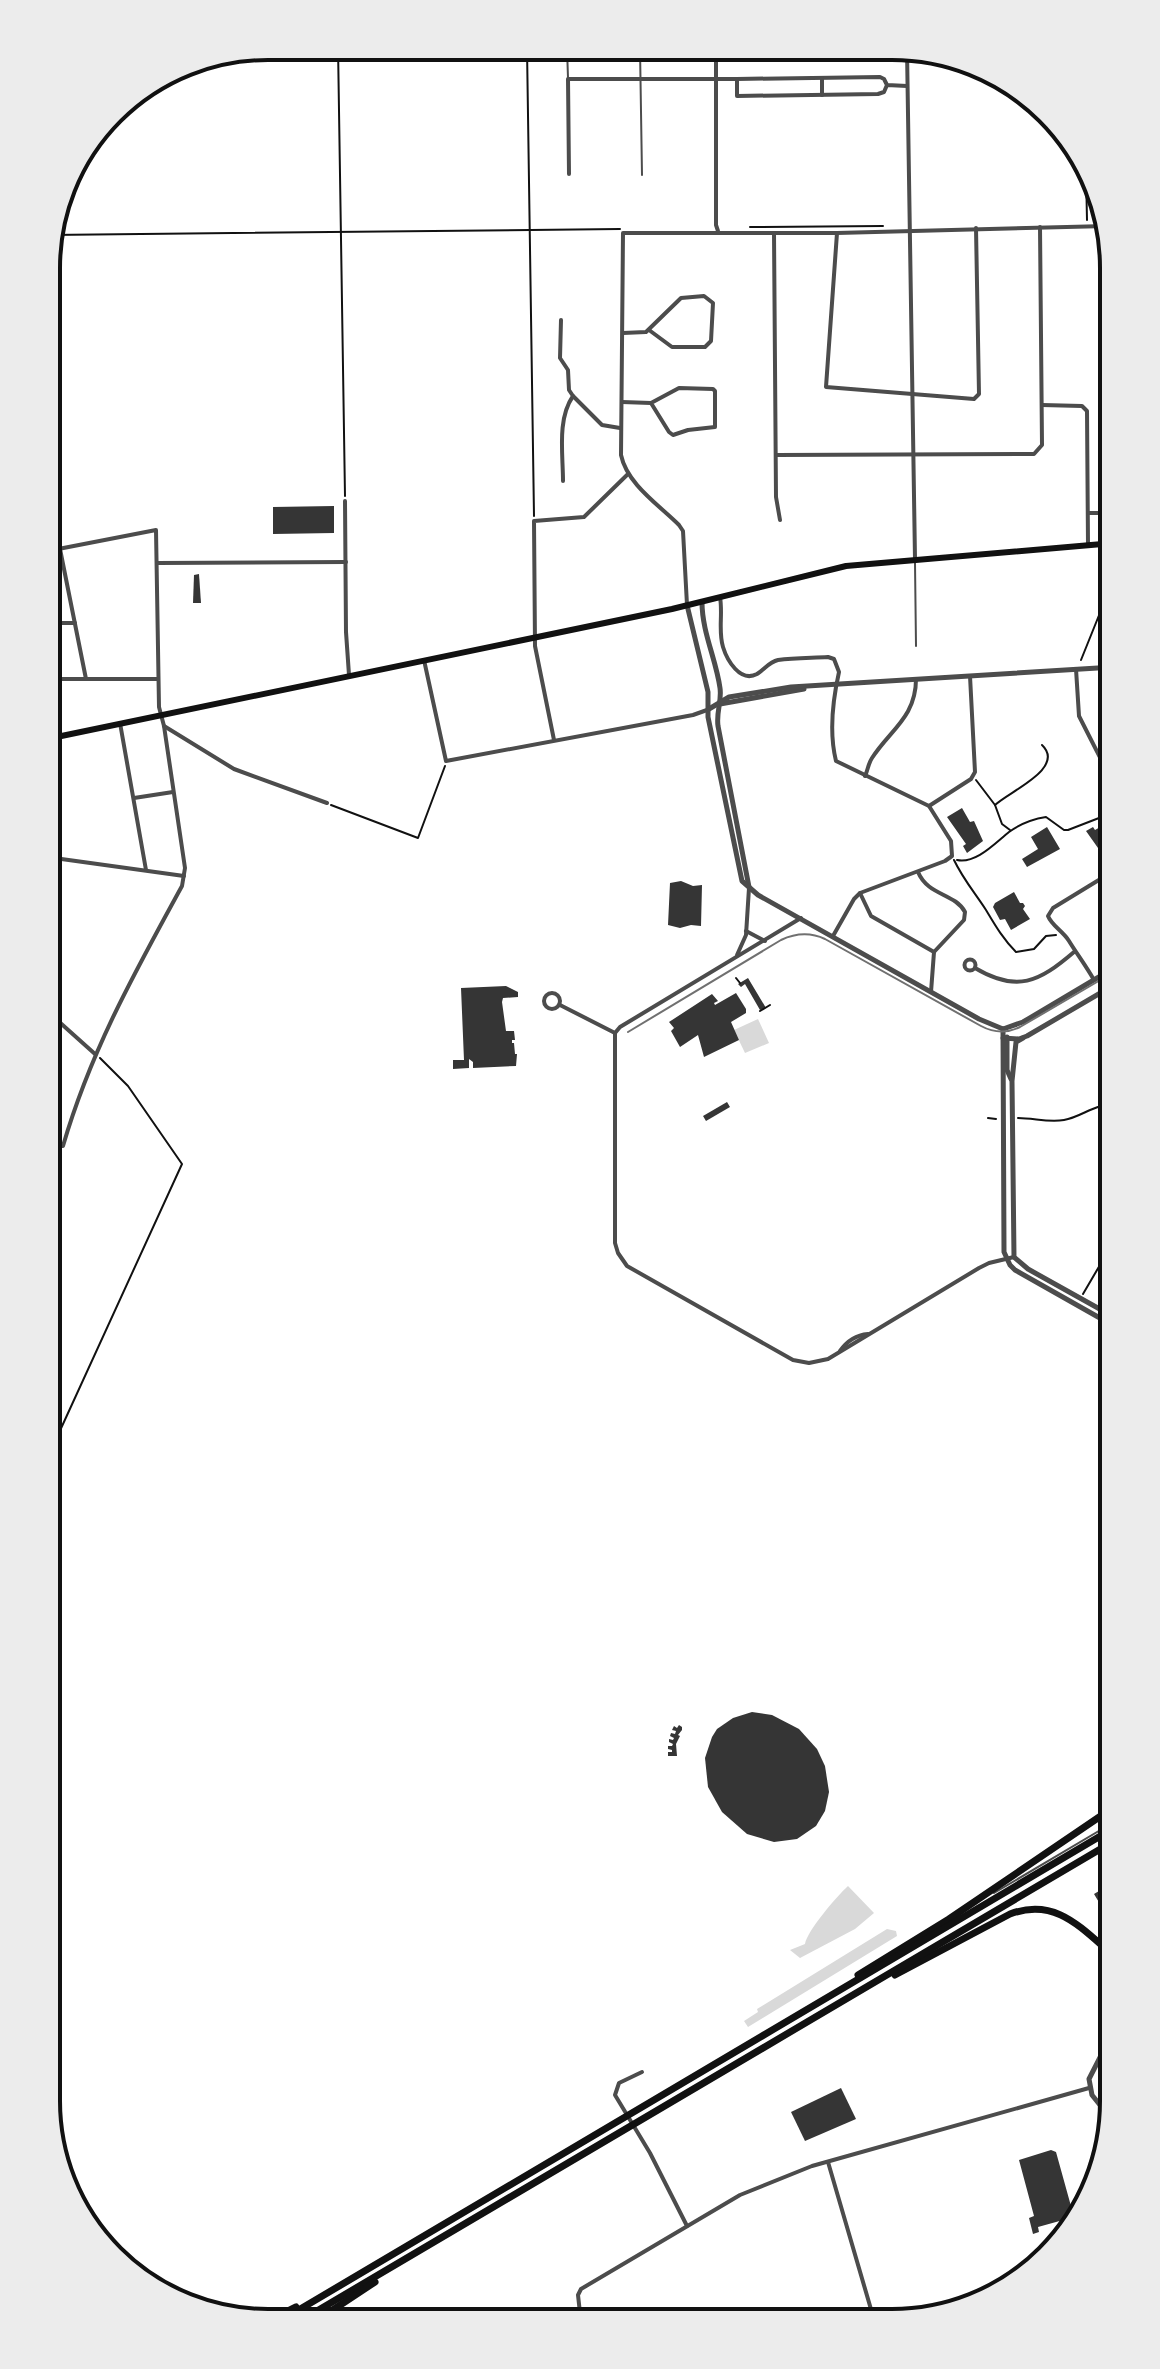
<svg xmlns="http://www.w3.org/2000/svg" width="1160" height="2369" font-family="'Asap Condensed',sans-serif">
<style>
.water{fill:#d9d9d9}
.building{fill:#353535}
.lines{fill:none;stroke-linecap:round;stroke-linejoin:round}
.path{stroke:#111;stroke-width:2}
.service{stroke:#4c4c4c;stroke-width:2}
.minor{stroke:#4c4c4c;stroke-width:4}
.tertiary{stroke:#4c4c4c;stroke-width:5}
.secondary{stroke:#111;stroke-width:6}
.trunk{stroke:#111;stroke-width:7}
.tram{stroke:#707070;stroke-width:2}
.rim{fill:none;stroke:#111;stroke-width:4}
</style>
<rect width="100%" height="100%" fill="#fff"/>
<g class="water">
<path d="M 758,1019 L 769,1043 L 745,1053 L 734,1030 Z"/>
<path d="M 848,1886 L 874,1913 L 855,1929 L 800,1958 L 790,1950 L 805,1944 C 807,1931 837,1896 848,1886 Z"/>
<path d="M 887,1929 L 896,1931 L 897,1936 L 748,2027 L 744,2021 L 758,2012 L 757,2009 Z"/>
</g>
<g class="building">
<path d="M 334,506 L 334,533 L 273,534 L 273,507 Z"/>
<path d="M 199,574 L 201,603 L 193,603 L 194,575 Z"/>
<path d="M 962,808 L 970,822 L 974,821 L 983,841 L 967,853 L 963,846 L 966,844 L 947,817 Z"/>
<path d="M 1114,819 L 1114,841 L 1098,848 L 1086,831 L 1093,827 L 1095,830 Z"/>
<path d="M 1047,827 L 1060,849 L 1027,867 L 1022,859 L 1038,849 L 1031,837 Z"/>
<path d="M 681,881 L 693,886 L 702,885 L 701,926 L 691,925 L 680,928 L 668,925 L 670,883 Z"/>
<path d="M 1014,892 L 1020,903 L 1023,903 L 1025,906 L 1023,909 L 1030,919 L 1011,930 L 1005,919 L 1000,920 L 993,907 L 995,903 Z"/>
<path d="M 748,978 L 766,1008 L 760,1010 L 745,984 L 741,987 L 738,984 Z"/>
<path d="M 506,986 L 518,992 L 518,997 L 503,998 L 502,1002 L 506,1031 L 514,1031 L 515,1040 L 512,1040 L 512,1043 L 514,1043 L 515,1054 L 517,1054 L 516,1066 L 473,1068 L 473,1062 L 469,1059 L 469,1068 L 453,1069 L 453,1060 L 464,1060 L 461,988 Z"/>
<path d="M 736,993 L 746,1009 L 746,1013 L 731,1022 L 739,1040 L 704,1057 L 698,1035 L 680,1047 L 671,1031 L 674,1028 L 669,1022 L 712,994 L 718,1001 L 714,1003 L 715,1005 Z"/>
<path d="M 727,1102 L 730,1107 L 706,1121 L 703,1116 Z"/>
<path d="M 752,1712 L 772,1715 L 799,1729 L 817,1749 L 825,1766 L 829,1792 L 825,1811 L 816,1826 L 797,1839 L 774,1842 L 747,1834 L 722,1812 L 708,1787 L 705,1758 L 712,1737 L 717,1729 L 733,1718 Z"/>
<path d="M 679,1725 L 682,1727 L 682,1730 L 678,1735 L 680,1736 L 676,1744 L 677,1756 L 668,1756 L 668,1752 L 672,1752 L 672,1750 L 668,1749 L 668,1746 L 672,1746 L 673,1744 L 669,1742 L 669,1739 L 673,1740 L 674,1738 L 670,1736 L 671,1733 L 675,1734 L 676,1731 L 672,1730 L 674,1726 L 677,1728 Z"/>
<path d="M 1114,1882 L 1114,1904 L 1110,1898 L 1100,1904 L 1094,1894 Z"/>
<path d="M 841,2088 L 856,2119 L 805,2141 L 791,2112 Z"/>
<path d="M 1051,2150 L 1056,2152 L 1074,2217 L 1038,2227 L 1039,2232 L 1033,2234 L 1029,2218 L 1034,2216 L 1019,2160 Z"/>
</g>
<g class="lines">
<g class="path">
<path d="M 338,46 L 345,496"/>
<path d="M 527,48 L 534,516"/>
<path d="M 1086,173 L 1087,220"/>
<path d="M 750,227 L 883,226"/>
<path d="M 49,235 L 620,229"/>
<path d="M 1081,660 L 1114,578"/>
<path d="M 976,780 L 995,805 L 1002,824 L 1010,830"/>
<path d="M 331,805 L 418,838 L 445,766"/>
<path d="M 995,805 C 1010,791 1066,768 1042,745"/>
<path d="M 954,860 C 963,879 975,893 986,910 C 995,925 1003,939 1016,952 L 1034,949 L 1046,936 L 1056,935"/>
<path d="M 957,860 C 976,864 995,843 1009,832 C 1020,824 1033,819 1046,817 L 1064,830 L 1068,830 L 1099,818 L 1114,808"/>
<path d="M 736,978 L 740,983"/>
<path d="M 760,1011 L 770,1005"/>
<path d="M 988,1118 L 996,1119"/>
<path d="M 1018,1118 C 1034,1118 1049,1123 1064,1120 C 1082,1117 1095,1103 1114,1105"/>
<path d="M 1083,1294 L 1114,1241"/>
<path d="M 47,1459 L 182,1164 L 128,1086 L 100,1058"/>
</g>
<g class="service">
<path d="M 567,48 L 568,78"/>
<path d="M 640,48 L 642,175"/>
<path d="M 915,563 L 916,646"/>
<path d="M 994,1893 L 1114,1822"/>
</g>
<g class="minor">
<path d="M 716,49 L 716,225 L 718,231"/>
<path d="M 907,50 L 915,559"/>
<path d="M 887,85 L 884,92 L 878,94 L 737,96 L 737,79 L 880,77 L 884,79 L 887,85 L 907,86"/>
<path d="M 822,95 L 822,78"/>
<path d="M 569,174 L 568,79 L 737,79"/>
<path d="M 774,233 L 776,497 L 780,520"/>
<path d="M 837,233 L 826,387 L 974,399 L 979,394 L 976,228"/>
<path d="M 561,320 L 560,358 L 568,370 L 569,390 L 573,396 C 557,419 563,454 563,481"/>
<path d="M 623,333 L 646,332 L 681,298 L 704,296 L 713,303 L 711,341 L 705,347 L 672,347 L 649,330"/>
<path d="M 1114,342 L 1114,286"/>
<path d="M 573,396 L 602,425 L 620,428"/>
<path d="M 622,402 L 651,403 L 669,432 L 673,435 L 688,430 L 715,427 L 715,391 L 713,389 L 679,388 L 651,403"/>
<path d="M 1042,405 L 1082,406 L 1087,411 L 1088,544"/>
<path d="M 777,455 L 1034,454 L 1042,445 L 1040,227"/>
<path d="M 345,501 L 346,632 L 349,675"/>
<path d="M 1089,513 L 1114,513"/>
<path d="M 60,549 L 86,679"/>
<path d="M 158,563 L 346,562"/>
<path d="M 720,597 C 723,614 718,631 723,647 C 727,660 740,683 757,674 C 765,669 769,662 778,660 C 794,658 811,658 828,657 L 834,659 L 839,672 C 833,699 829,733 836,761 L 929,806 L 951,841 L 952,856 L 945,861 L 860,893 L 854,899 L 833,936"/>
<path d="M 687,605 L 683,531 L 679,525 C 659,505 627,484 621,455 L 623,233 L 837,233 L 1107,226"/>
<path d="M 47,623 L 75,623"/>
<path d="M 424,660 L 446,761 L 693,715 L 707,710"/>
<path d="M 1076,669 L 1079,716 L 1114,785"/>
<path d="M 47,679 L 157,679"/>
<path d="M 120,723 L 146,870"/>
<path d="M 164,726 L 234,769 L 327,803"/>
<path d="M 554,740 L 535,646 L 534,521 L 584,517 L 628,474"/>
<path d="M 865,776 C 868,770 868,764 872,758 C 890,730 916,717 916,679"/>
<path d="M 134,798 L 173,792"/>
<path d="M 929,806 L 971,779 L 975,772 L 970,676"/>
<path d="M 47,857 L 184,876"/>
<path d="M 918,872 C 928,896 955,893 965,912 L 964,920 L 934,952 L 931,992"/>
<path d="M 860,893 L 871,916 L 934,952"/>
<path d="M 801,918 L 620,1027 L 615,1033 L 615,1243 L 618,1253 L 627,1266 L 793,1360 L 809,1363 L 828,1359 L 979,1268 L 989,1263 L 1014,1257"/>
<path d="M 746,931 L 765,941"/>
<path d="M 737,955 L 746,935 L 749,888"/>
<circle cx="970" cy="965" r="5.5"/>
<path d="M 975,968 C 1017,993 1039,982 1074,952"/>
<path d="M 1094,980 C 1086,966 1077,954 1069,941 C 1063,931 1052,926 1048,916 L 1053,908 L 1107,875 L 1114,884"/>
<circle cx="552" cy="1001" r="8"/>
<path d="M 560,1005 L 615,1033"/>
<path d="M 47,1011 L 95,1054"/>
<path d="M 47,1142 L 63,1146 C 91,1050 135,972 182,886 L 185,868 L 164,726 L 159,707 L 156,530 L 48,551"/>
<path d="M 840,1351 C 847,1341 856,1335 868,1334"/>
<path d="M 642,2072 L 619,2083 L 615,2095 L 650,2153 L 687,2226"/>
<path d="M 828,2162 L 875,2323"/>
<path d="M 581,2322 L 578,2295 L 581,2289 L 740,2195 L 812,2166 L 1089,2088"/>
</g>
<g class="tertiary">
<path d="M 702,602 C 702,632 716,659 720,688 C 722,701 716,712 718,726 L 749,887"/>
<path d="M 687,605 L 708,692 L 708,717 L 742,881 L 758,895 L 979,1019 L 1003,1029"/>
<path d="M 720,704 L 804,689"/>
<path d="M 709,709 L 729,697 L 791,687 L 1114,667"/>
<path d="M 1003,1029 L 1004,1252 L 1010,1265 L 1015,1270 L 1114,1326"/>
<path d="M 1003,1029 L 1023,1022 L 1114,968"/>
<path d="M 1007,1037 L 1007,1070 L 1011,1079"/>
<path d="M 1003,1038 L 1019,1039 L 1027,1036 L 1114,985"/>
<path d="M 1023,1038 L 1016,1042 L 1012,1081 L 1014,1257 L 1028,1269 L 1114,1317"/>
<path d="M 1112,2120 L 1092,2095 L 1089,2079 L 1114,2030"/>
</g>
<path class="secondary" d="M 47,739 L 672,609 L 846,566 L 1114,543"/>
<g class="trunk">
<path d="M 858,1975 L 949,1919 L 1114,1807"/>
<path d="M 895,1975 L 1010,1914 C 1056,1897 1081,1928 1114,1956"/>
<path d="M 268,2321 L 296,2307"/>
<path d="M 280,2321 L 1114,1828"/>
<path d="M 300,2321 L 1114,1841"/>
<path d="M 316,2321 L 375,2282"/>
</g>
<path class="tram" d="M 628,1032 L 781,940 C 796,933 810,932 825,939 L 981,1026 C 994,1033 1006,1034 1020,1027 L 1114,972"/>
</g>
<path d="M0 0H1160V2369H0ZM268 60H892A208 208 0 0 1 1100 268V2101A208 208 0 0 1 892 2309H268A208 208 0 0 1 60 2101V268A208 208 0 0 1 268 60Z" fill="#ececec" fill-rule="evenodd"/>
<path class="rim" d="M268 60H892A208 208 0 0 1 1100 268V2101A208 208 0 0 1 892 2309H268A208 208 0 0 1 60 2101V268A208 208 0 0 1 268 60Z"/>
</svg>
